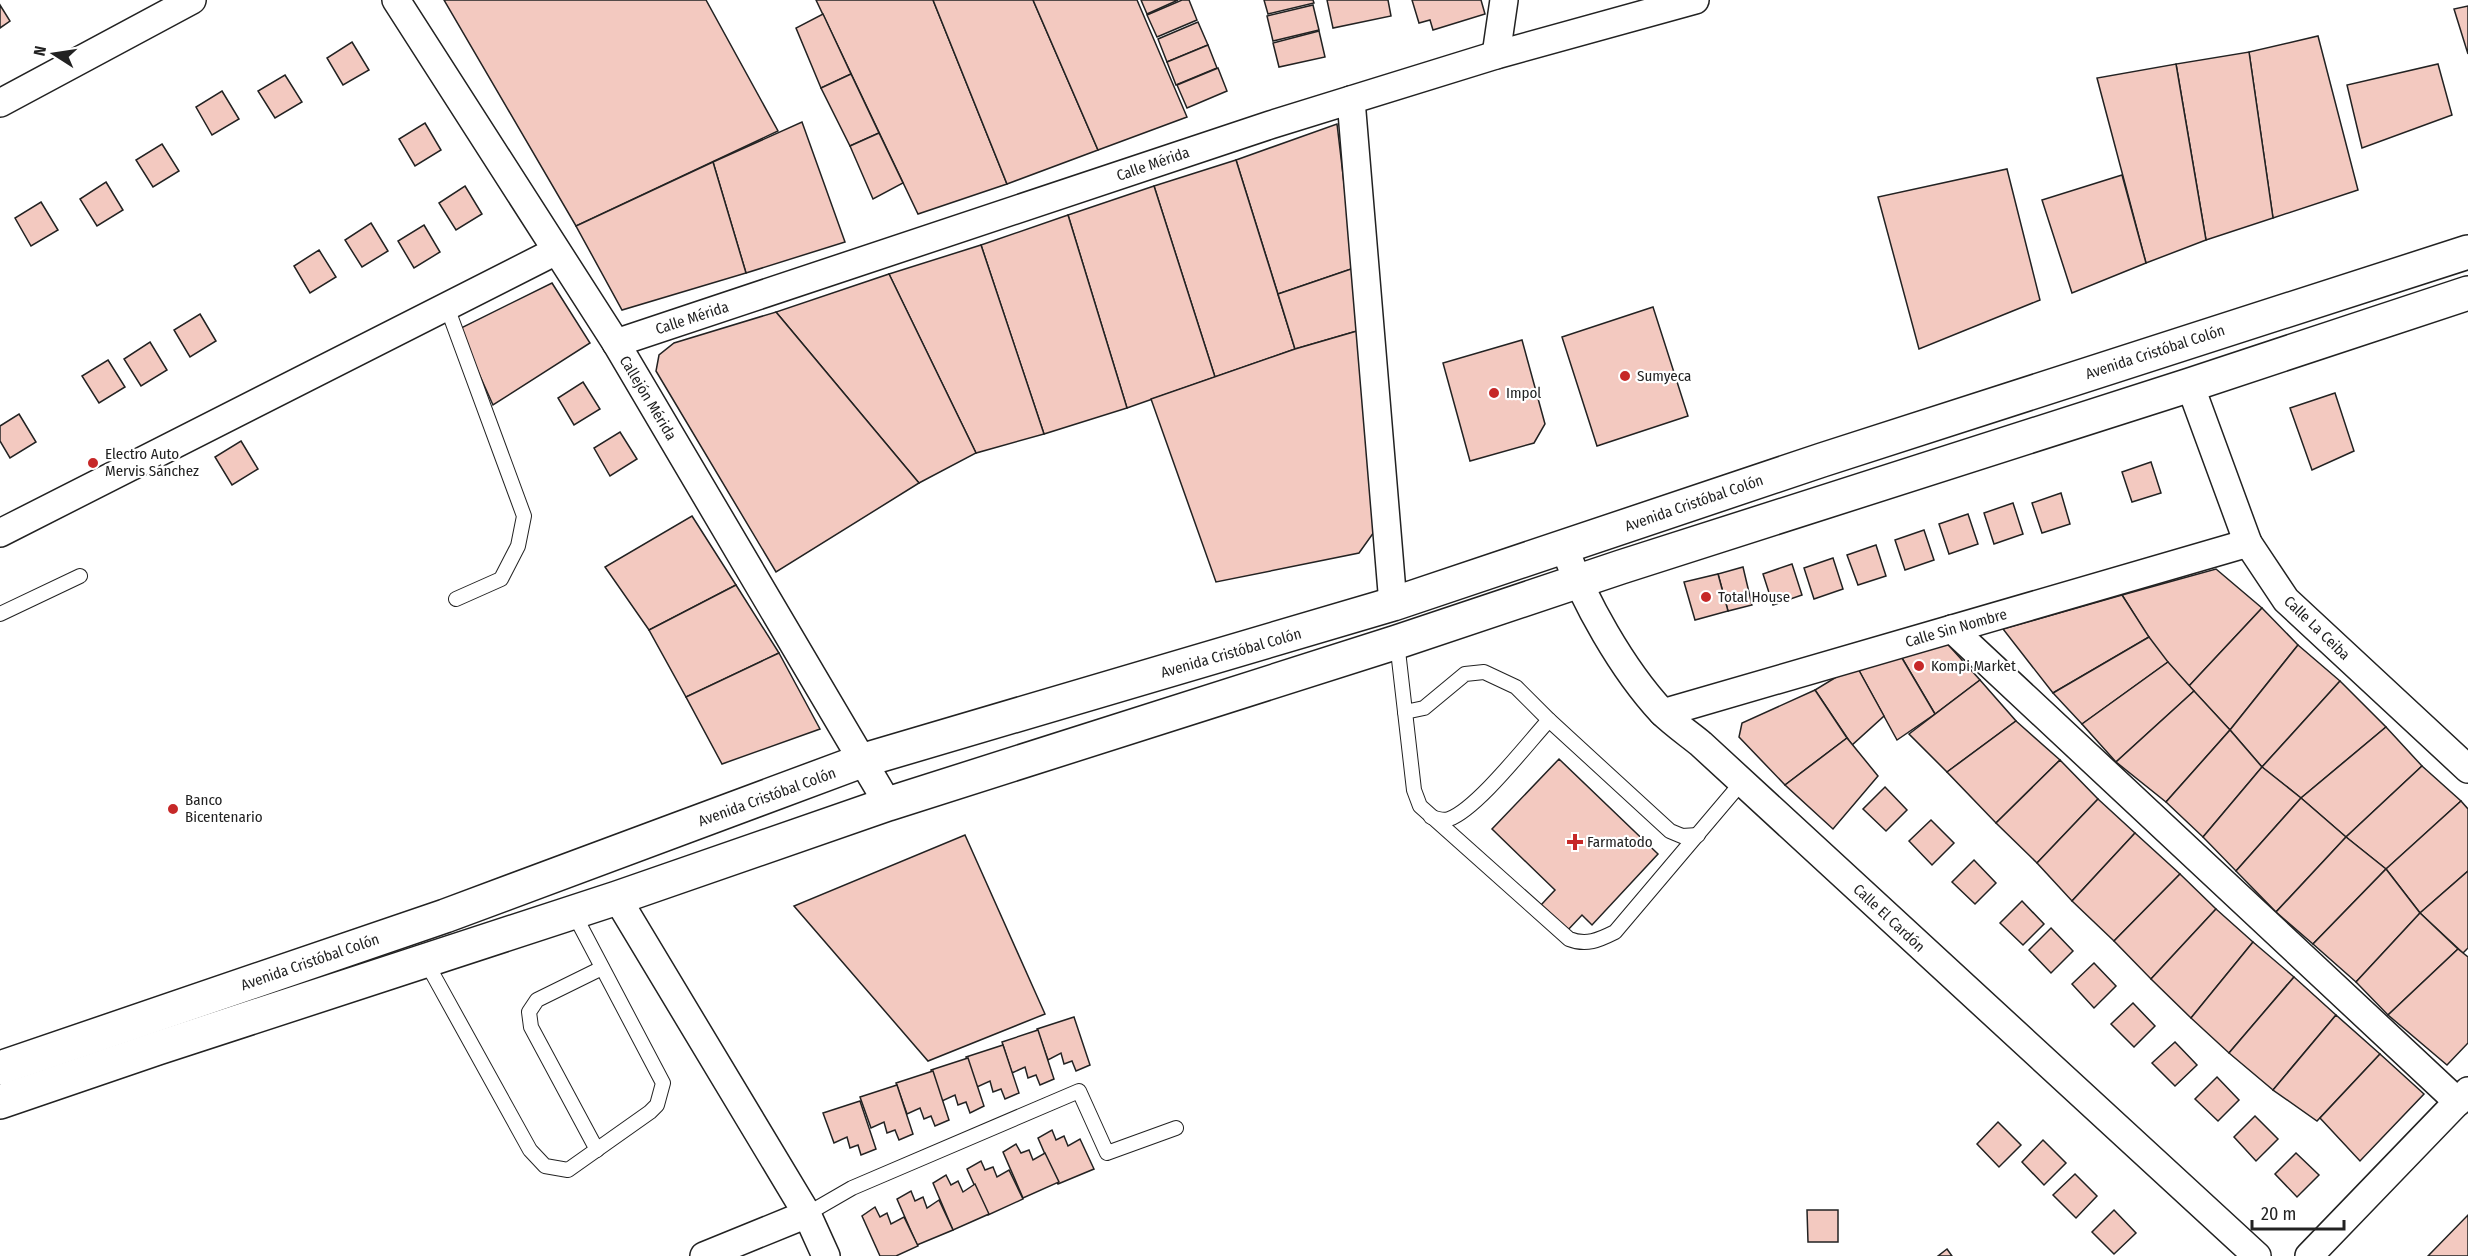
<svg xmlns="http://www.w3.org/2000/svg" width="2468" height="1256" font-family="'Fira Sans Condensed',sans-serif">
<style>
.building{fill:#f3c9c0;stroke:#222;stroke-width:1.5}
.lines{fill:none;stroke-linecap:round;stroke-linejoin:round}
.lane-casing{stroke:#222;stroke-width:16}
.street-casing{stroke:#222;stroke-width:30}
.secondary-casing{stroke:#222;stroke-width:36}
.lane{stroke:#fff;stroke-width:14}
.street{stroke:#fff;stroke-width:27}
.secondary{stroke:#fff;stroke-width:33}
.poi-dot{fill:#c62828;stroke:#fff;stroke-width:2}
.labels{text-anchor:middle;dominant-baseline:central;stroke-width:4.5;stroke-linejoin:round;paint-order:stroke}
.street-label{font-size:15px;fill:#222;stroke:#fff}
.poi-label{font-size:15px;fill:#222;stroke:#fff;text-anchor:start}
</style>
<rect width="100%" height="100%" fill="#fff"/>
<g class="building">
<path d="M 444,0 L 706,0 L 778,131 L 576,226 Z"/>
<path d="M 816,0 L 933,0 L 1007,184 L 918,214 Z"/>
<path d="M 933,0 L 1033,0 L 1098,150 L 1007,184 Z"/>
<path d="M 1033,0 L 1137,0 L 1187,117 L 1098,150 Z"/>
<path d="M 1141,0 L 1178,0 L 1147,14 Z"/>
<path d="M 1182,0 L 1189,0 L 1197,20 L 1157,37 L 1147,15 Z"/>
<path d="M 1264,0 L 1313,0 L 1314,3 L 1268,14 Z"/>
<path d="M 1327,0 L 1388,0 L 1391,16 L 1333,28 Z"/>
<path d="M 1412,0 L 1481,0 L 1485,14 L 1433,30 L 1430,20 L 1419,23 Z"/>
<path d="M 0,5 L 10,21 L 0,28 Z"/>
<path d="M 1313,5 L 1319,30 L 1273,41 L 1267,16 Z"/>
<path d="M 2468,6 L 2468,54 L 2454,9 Z"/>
<path d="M 823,14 L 851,74 L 821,88 L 796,28 Z"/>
<path d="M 1198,22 L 1208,45 L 1167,62 L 1158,39 Z"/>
<path d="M 1319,31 L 1325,57 L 1279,67 L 1273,43 Z"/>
<path d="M 2318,36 L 2358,190 L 2273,218 L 2249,52 Z"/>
<path d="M 352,42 L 369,70 L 343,85 L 327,58 Z"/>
<path d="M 1208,45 L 1217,68 L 1176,85 L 1167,62 Z"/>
<path d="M 2249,52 L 2273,218 L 2206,240 L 2176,64 Z"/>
<path d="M 2176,64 L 2206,240 L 2146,263 L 2097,78 Z"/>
<path d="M 2438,64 L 2452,115 L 2362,148 L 2347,85 Z"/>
<path d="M 1218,68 L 1227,91 L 1187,108 L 1177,85 Z"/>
<path d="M 851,74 L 879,133 L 850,146 L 821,88 Z"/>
<path d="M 285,75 L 302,102 L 275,118 L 258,91 Z"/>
<path d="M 222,91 L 239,119 L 212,135 L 196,107 Z"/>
<path d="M 802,122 L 845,242 L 746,273 L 713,162 Z"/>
<path d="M 425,123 L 441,150 L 415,166 L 399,139 Z"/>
<path d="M 1337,124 L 1354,268 L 1278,294 L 1236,160 Z"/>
<path d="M 879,133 L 903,183 L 873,199 L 850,146 Z"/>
<path d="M 162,144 L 179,171 L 153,187 L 136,160 Z"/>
<path d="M 1236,160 L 1295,349 L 1215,377 L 1154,186 Z"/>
<path d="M 713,162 L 746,273 L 622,310 L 576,226 Z"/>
<path d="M 2007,169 L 2040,300 L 1919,349 L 1878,197 Z"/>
<path d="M 2122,175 L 2146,263 L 2072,293 L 2042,200 Z"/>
<path d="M 106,182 L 123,210 L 97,226 L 80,199 Z"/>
<path d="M 465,186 L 482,214 L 456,230 L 439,203 Z"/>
<path d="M 1154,186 L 1215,377 L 1127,408 L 1068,215 Z"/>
<path d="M 41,202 L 58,230 L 31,246 L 15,218 Z"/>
<path d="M 1068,215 L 1127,408 L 1044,434 L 981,245 Z"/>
<path d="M 371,223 L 388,251 L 362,267 L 345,240 Z"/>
<path d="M 424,225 L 440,252 L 414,268 L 398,241 Z"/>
<path d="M 981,245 L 1044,434 L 976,453 L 889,274 Z"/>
<path d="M 319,250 L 336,277 L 310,293 L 294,266 Z"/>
<path d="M 1354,268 L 1357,331 L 1295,349 L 1278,294 Z"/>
<path d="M 889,274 L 976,453 L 919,483 L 776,312 Z"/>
<path d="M 552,283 L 590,343 L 493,405 L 459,329 Z"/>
<path d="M 1653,307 L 1688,416 L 1597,446 L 1562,337 Z"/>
<path d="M 776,312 L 919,483 L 776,572 L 656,371 L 659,355 L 674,343 Z"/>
<path d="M 200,314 L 216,341 L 190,357 L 174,330 Z"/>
<path d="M 1357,331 L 1374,532 L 1359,553 L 1216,582 L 1151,399 L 1295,349 Z"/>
<path d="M 1522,340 L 1545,424 L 1534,443 L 1470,461 L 1443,363 Z"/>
<path d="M 150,342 L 167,370 L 141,386 L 124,359 Z"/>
<path d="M 108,360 L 125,387 L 99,403 L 82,376 Z"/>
<path d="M 583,382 L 600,409 L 574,425 L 558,398 Z"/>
<path d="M 2335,393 L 2354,451 L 2312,470 L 2290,408 Z"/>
<path d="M 19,414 L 36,442 L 10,458 L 0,441 L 0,426 Z"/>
<path d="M 620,432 L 637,459 L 610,476 L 594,448 Z"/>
<path d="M 241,441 L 258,469 L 232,485 L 215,457 Z"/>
<path d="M 2151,462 L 2161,493 L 2132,502 L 2122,472 Z"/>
<path d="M 2061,493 L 2070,524 L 2042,533 L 2032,503 Z"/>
<path d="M 2013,503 L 2023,534 L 1994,544 L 1984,513 Z"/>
<path d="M 1968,514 L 1978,544 L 1949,554 L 1939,524 Z"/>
<path d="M 692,516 L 736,585 L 649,630 L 605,567 Z"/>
<path d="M 1924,530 L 1934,560 L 1905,570 L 1895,540 Z"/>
<path d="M 1876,545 L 1886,576 L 1858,585 L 1847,555 Z"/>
<path d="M 1833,558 L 1843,589 L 1814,599 L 1804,568 Z"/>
<path d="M 1792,564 L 1802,595 L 1773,605 L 1763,574 Z"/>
<path d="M 1743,567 L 1752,605 L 1728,611 L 1718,574 Z"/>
<path d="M 2216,569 L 2262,608 L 2189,686 L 2157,651 L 2122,595 Z"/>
<path d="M 1718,574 L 1728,611 L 1695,620 L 1684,582 Z"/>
<path d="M 736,585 L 779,653 L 686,697 L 649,630 Z"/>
<path d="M 2122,595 L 2149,637 L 2053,693 L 2003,629 Z"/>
<path d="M 2262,608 L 2298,645 L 2230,730 L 2189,686 Z"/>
<path d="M 2149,637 L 2168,662 L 2082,724 L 2053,693 Z"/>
<path d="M 1943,639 L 1980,680 L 1935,714 L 1899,653 Z"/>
<path d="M 2298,645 L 2340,681 L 2262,767 L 2230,730 Z"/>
<path d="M 779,653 L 820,729 L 722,764 L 686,697 Z"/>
<path d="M 1899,653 L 1935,714 L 1897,740 L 1856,665 Z"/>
<path d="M 2168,662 L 2194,691 L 2116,762 L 2082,724 Z"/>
<path d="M 1856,665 L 1884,716 L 1852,745 L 1815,690 Z"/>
<path d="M 1980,680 L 2016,721 L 1947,772 L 1909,734 Z"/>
<path d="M 2340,681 L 2386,727 L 2301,798 L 2262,767 Z"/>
<path d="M 1815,690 L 1847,738 L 1785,785 L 1739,737 L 1742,723 Z"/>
<path d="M 2194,691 L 2230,730 L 2166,802 L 2116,762 Z"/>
<path d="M 2016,721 L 2060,760 L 1996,823 L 1947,772 Z"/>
<path d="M 2386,727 L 2422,766 L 2346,837 L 2301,798 Z"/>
<path d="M 2230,730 L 2262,767 L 2203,837 L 2166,802 Z"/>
<path d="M 1847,738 L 1878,776 L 1833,829 L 1785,785 Z"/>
<path d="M 1559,759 L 1658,854 L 1592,925 L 1582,915 L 1567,931 L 1541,905 L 1555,890 L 1492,829 Z"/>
<path d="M 2060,760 L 2098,799 L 2037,863 L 1996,823 Z"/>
<path d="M 2422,766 L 2461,801 L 2386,869 L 2346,837 Z"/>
<path d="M 2262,767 L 2301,798 L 2236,871 L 2203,837 Z"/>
<path d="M 1885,787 L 1907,810 L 1886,831 L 1863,809 Z"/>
<path d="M 2301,798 L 2346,837 L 2276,912 L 2236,871 Z"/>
<path d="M 2098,799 L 2135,833 L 2072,901 L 2037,863 Z"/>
<path d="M 2461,801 L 2468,809 L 2468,871 L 2420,913 L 2386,869 Z"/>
<path d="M 1931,820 L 1954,843 L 1932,865 L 1909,841 Z"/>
<path d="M 2135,833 L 2180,874 L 2114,941 L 2072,901 Z"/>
<path d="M 965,835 L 1045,1014 L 928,1061 L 794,906 Z"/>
<path d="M 2346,837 L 2386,869 L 2313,944 L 2276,912 Z"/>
<path d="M 1974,860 L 1996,883 L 1975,904 L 1952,882 Z"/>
<path d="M 2386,869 L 2420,913 L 2356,982 L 2313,944 Z"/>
<path d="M 2468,871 L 2468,948 L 2463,953 L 2420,913 Z"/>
<path d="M 2180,874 L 2216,909 L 2151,979 L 2114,941 Z"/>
<path d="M 2022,901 L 2044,924 L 2023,945 L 2000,923 Z"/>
<path d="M 2216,909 L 2253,942 L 2191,1018 L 2151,979 Z"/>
<path d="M 2420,913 L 2458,949 L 2388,1015 L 2356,982 Z"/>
<path d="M 2051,928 L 2073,951 L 2051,973 L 2029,950 Z"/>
<path d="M 2253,942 L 2294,977 L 2229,1053 L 2191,1018 Z"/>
<path d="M 2458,949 L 2468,957 L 2468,1043 L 2447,1065 L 2388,1015 Z"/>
<path d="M 2094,963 L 2116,986 L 2094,1008 L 2072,984 Z"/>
<path d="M 2294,977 L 2336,1015 L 2273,1090 L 2229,1053 Z"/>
<path d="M 2133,1003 L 2155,1026 L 2134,1047 L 2111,1024 Z"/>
<path d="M 2336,1015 L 2380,1054 L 2317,1121 L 2273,1090 Z"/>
<path d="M 1074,1017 L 1090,1065 L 1076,1071 L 1072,1061 L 1064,1064 L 1061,1053 L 1048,1060 L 1037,1029 Z"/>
<path d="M 1038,1030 L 1054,1079 L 1040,1085 L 1036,1075 L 1028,1078 L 1025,1067 L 1012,1073 L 1002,1042 Z"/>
<path d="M 2175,1042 L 2197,1065 L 2175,1086 L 2152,1063 Z"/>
<path d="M 1003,1045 L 1019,1093 L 1005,1099 L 1001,1089 L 993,1092 L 990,1081 L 977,1087 L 966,1057 Z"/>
<path d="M 2380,1054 L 2424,1094 L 2360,1161 L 2320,1118 Z"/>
<path d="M 968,1058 L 984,1106 L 970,1113 L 966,1102 L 958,1105 L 955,1095 L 942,1101 L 931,1070 Z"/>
<path d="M 933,1071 L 949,1120 L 935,1126 L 931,1116 L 924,1119 L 920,1108 L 907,1114 L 896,1083 Z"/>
<path d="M 2217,1077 L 2239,1100 L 2218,1121 L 2195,1099 Z"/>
<path d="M 897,1085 L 913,1134 L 899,1140 L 895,1130 L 887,1133 L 884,1122 L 871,1128 L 860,1097 Z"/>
<path d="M 860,1101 L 876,1149 L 861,1155 L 858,1145 L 850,1148 L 847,1137 L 834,1143 L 823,1113 Z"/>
<path d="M 2255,1116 L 2278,1139 L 2256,1161 L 2234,1137 Z"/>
<path d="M 1998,1122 L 2021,1145 L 1999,1167 L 1977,1144 Z"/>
<path d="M 1052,1130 L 1056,1140 L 1064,1136 L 1068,1146 L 1080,1139 L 1094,1169 L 1058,1184 L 1038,1138 Z"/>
<path d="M 2043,1140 L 2066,1163 L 2044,1185 L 2022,1162 Z"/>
<path d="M 1016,1144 L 1021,1153 L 1029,1150 L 1033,1160 L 1045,1153 L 1059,1182 L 1023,1198 L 1003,1152 Z"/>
<path d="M 2296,1153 L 2319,1175 L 2297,1197 L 2275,1174 Z"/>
<path d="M 981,1161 L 985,1170 L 993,1167 L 997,1177 L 1009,1170 L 1023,1199 L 988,1215 L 967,1169 Z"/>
<path d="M 2075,1174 L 2097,1196 L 2076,1218 L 2053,1195 Z"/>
<path d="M 946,1175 L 951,1185 L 958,1181 L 963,1192 L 975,1184 L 989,1214 L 953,1230 L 933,1183 Z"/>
<path d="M 911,1191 L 915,1201 L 923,1197 L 927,1208 L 939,1200 L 953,1230 L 917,1245 L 897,1199 Z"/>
<path d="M 875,1207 L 880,1217 L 887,1213 L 891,1224 L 904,1217 L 918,1246 L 896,1256 L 880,1256 L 862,1216 Z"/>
<path d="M 1807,1210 L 1838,1210 L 1838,1242 L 1808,1242 Z"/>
<path d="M 2114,1210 L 2136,1233 L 2114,1254 L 2092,1232 Z"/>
<path d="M 2468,1215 L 2468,1256 L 2428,1256 Z"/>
<path d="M 1947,1249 L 1952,1256 L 1938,1256 Z"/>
</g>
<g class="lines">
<g class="lane-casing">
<g id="lane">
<path d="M 447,307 L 524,516 L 518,546 L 501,579 L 456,599"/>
<path d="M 0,614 L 80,576"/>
<path d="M 1397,642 L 1414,790 L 1420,806 L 1569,939 C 1586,946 1599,940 1615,932 L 1742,782"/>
<path d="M 1405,712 L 1424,708 L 1465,674 L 1484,672 L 1516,687 L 1549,720 L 1670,831 L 1682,836 L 1698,835"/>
<path d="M 1431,817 C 1437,819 1444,821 1449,819 C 1477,809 1527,744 1549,720"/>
<path d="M 425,960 L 530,1150 L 545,1166 L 568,1170 L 650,1112 L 657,1105 L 663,1083 L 573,912"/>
<path d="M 597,1150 L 531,1027 L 529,1012 L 537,1000 L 602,968"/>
<path d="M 807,1214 L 852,1188 L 1079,1091 L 1107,1153 L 1176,1128"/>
</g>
</g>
<g class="street-casing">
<g id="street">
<path d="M 396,0 L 616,343 L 888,804"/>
<path d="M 1496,55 L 1504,0"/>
<path d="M 1351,100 L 1393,604"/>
<path d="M 0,103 L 192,0"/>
<path d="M 616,343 L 1270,125 L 1496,55 L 1695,0"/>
<path d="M 2190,385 L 2248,543 L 2286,600 L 2468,769"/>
<path d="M 0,533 L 556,251"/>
<path d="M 1564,547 C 1584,601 1622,669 1662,712 C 1674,724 1689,734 1701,744 L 2257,1256"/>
<path d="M 1952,629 L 2458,1102"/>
<path d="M 1663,713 L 2248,543"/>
<path d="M 617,898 L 807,1214 L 826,1256"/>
<path d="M 704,1256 L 807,1214"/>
<path d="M 2309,1256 L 2468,1091"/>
</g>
</g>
<g class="secondary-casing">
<g id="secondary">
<path d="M 0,1068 L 445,916 L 864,760 L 1393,604 L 1822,460 L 2468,252"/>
<path d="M 0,1102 L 158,1048 L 617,898 L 888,804 L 1397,642 L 1621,567 L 2190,385 L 2468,293"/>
</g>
</g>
<use href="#lane" class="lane"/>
<use href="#street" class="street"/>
<use href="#secondary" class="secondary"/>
</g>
<g class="poi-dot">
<circle cx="1625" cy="376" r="6"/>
<circle cx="1494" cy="393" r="6"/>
<circle cx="93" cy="463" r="6"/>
<circle cx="1706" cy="597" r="6"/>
<circle cx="1919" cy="666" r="6"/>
<circle cx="173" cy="809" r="6"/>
<path d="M1572 833h6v6h6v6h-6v6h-6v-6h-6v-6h6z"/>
</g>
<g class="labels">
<g class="street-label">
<text transform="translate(1153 164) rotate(-19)">Calle Mérida</text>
<text transform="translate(692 318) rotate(-18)">Calle Mérida</text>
<text transform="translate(2155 352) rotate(-18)">Avenida Cristóbal Colón</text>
<text transform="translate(648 398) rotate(59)">Callejón Mérida</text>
<text transform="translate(1694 503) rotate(-19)">Avenida Cristóbal Colón</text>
<text transform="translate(1956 628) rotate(-16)">Calle Sin Nombre</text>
<text transform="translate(2317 628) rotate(44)">Calle La Ceiba</text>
<text transform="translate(1231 653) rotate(-16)">Avenida Cristóbal Colón</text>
<text transform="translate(767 797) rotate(-20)">Avenida Cristóbal Colón</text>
<text transform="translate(1889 918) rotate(43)">Calle El Cardón</text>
<text transform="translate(310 962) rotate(-19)">Avenida Cristóbal Colón</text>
</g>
<g class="poi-label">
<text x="1637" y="376">Sumyeca</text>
<text x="1506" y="393">Impol</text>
<text x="105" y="454">Electro Auto<tspan x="105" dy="17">Mervis Sánchez</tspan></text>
<text x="1718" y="597">Total House</text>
<text x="1931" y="666">Kompi Market</text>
<text x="185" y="800">Banco<tspan x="185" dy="17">Bicentenario</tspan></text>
<text x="1587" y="842">Farmatodo</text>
</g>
</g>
<g transform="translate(54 54) rotate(282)" stroke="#ffffff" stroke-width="4.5" paint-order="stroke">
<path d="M0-4.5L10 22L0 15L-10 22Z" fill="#222222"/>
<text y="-9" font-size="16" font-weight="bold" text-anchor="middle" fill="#222222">N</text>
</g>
<path d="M2252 1220v9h92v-9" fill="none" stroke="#222222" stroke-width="3"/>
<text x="2261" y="1220" font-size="18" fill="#222222" stroke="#ffffff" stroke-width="4.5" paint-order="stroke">20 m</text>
</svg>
